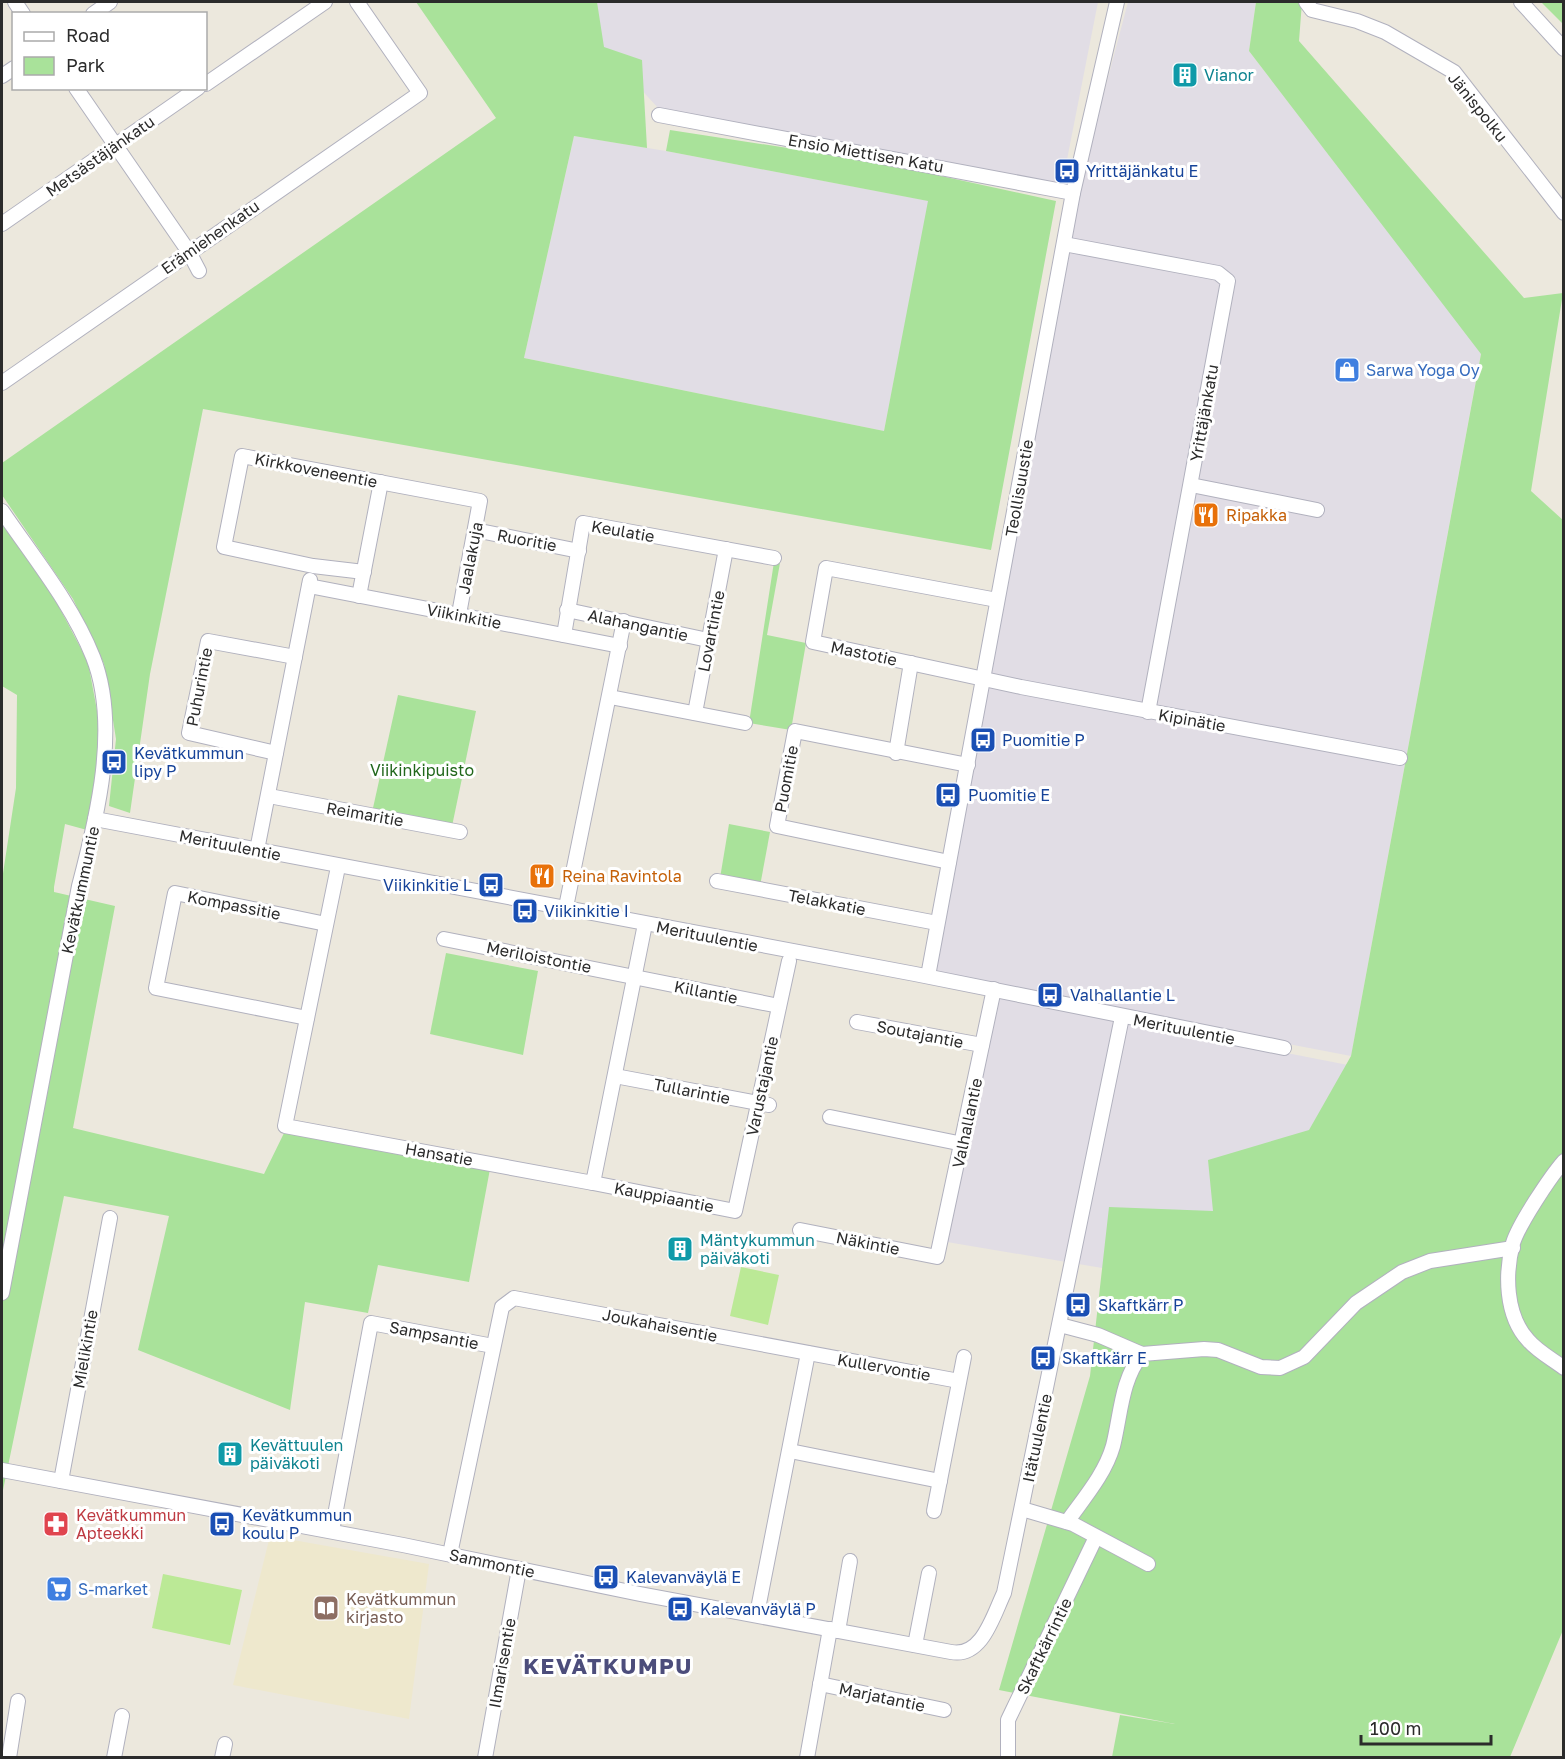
<svg xmlns="http://www.w3.org/2000/svg" width="1565" height="1759" font-family="'Golos Text',sans-serif">
<style>
.industrial{fill:#e1dde5}
.education{fill:#eee8cd}
.green{fill:#a9e29a}
.pitch{fill:#bbe996}
.lines{fill:none;stroke-linecap:round;stroke-linejoin:round}
.minor-casing{stroke:#b1b1be;stroke-width:16}
.minor{stroke:#fff;stroke-width:14}
.labels{text-anchor:middle;dominant-baseline:central;stroke-width:6;stroke-linejoin:round;paint-order:stroke}
.culture-label{font-size:16px;fill:#0d838f;stroke:#fff;text-anchor:start}
.street-label{font-size:16px;fill:#2b2b2b;stroke:#fff}
.transit-label{font-size:16px;fill:#164399;stroke:#fff;text-anchor:start}
.shop-label{font-size:16px;fill:#366cbe;stroke:#fff;text-anchor:start}
.food-label{font-size:16px;fill:#c56008;stroke:#fff;text-anchor:start}
.park-label{font-size:16px;fill:#21671b;stroke:#fff}
.health-label{font-size:16px;fill:#be3a42;stroke:#fff;text-anchor:start}
.education-label{font-size:16px;fill:#785e54;stroke:#fff;text-anchor:start}
.district-label{font-size:22px;font-weight:bold;letter-spacing:1.5px;fill:#4c4d7b;stroke:#fff}
</style>
<rect width="100%" height="100%" fill="#ece8dd"/>
<g class="industrial">
<path d="M 561,2 L 1098,2 L 1062,185 L 659,109 Z"/>
<path d="M 1128,2 L 1256,2 L 1249,51 L 1481,353 L 1351,1056 L 928,975 L 1076,199 Z"/>
<path d="M 574,136 L 666,151 L 929,201 L 884,431 L 524,358 Z"/>
<path d="M 1000,997 L 1348,1065 L 1299,1301 L 947,1242 Z"/>
</g>
<path class="education" d="M 270,1536 L 429,1564 L 409,1719 L 233,1685 Z"/>
<g class="green">
<path d="M 416,2 L 597,2 L 604,47 L 642,60 L 647,148 L 574,136 L 524,358 L 884,431 L 928,201 L 666,151 L 670,130 L 872,161 L 1056,201 L 991,550 L 203,409 L 150,674 L 130,813 L 109,806 L 116,739 L 104,664 L 73,599 L 2,495 L 2,463 L 496,118 Z"/>
<path d="M 1256,2 L 1302,2 L 1299,41 L 1524,298 L 1563,293 L 1531,491 L 1564,521 L 1563,1630 L 1510,1757 L 1112,1757 L 1120,1715 L 1175,1724 L 999,1690 L 1090,1376 L 1109,1207 L 1213,1211 L 1208,1160 L 1309,1130 L 1351,1056 L 1481,354 L 1249,51 Z"/>
<path d="M 1541,2 L 1563,2 L 1563,24 Z"/>
<path d="M 2,521 L 56,601 L 88,662 L 103,743 L 87,830 L 65,824 L 54,887 L 54,892 L 115,906 L 73,1128 L 264,1174 L 285,1131 L 490,1169 L 469,1282 L 378,1265 L 368,1313 L 305,1302 L 290,1410 L 138,1350 L 169,1216 L 64,1196 L 2,1495 L 2,880 L 16,788 L 17,695 L 2,686 Z"/>
<path d="M 774,562 L 780,563 L 767,635 L 806,643 L 791,730 L 749,723 Z"/>
<path d="M 398,695 L 476,711 L 451,831 L 371,817 Z"/>
<path d="M 729,824 L 770,832 L 760,886 L 720,878 Z"/>
<path d="M 446,953 L 538,971 L 523,1055 L 430,1034 Z"/>
</g>
<g class="pitch">
<path d="M 741,1267 L 779,1275 L 768,1325 L 730,1316 Z"/>
<path d="M 163,1574 L 242,1590 L 230,1645 L 152,1628 Z"/>
</g>
<g class="lines">
<g class="minor-casing">
<g id="minor">
<path d="M 15,2 L 23,14"/>
<path d="M 1306,2 L 1312,10 L 1357,21 L 1385,32 L 1454,72 L 1564,213"/>
<path d="M 1521,2 L 1564,49"/>
<path d="M 93,14 L 110,2"/>
<path d="M 2,76 L 14,68"/>
<path d="M 206,84 L 325,2"/>
<path d="M 76,88 L 189,252 L 199,271"/>
<path d="M 659,115 L 1073,193"/>
<path d="M 2,224 L 198,88"/>
<path d="M 1064,244 L 1218,273 L 1228,281 L 1148,712"/>
<path d="M 2,383 L 420,93 L 357,2"/>
<path d="M 1191,485 L 1317,510"/>
<path d="M 2,511 C 34,558 72,604 93,657 C 120,725 97,818 79,886 L 2,1293"/>
<path d="M 475,530 L 579,551"/>
<path d="M 364,572 L 313,566 L 224,547 L 242,456 L 480,501 L 459,614"/>
<path d="M 309,586 L 620,646"/>
<path d="M 359,596 L 381,482"/>
<path d="M 997,600 L 826,568 L 813,642 L 1021,687 L 1400,758"/>
<path d="M 567,610 L 708,640"/>
<path d="M 564,635 L 583,523 L 774,558"/>
<path d="M 610,697 L 745,723"/>
<path d="M 695,713 L 726,549"/>
<path d="M 276,753 L 189,733 L 208,641 L 295,657"/>
<path d="M 896,753 L 911,663"/>
<path d="M 269,796 L 460,832"/>
<path d="M 95,819 L 915,974 L 1284,1048"/>
<path d="M 257,850 L 310,580"/>
<path d="M 949,862 L 777,826 L 795,731 L 968,765"/>
<path d="M 338,867 L 285,1126 L 593,1183 L 645,924"/>
<path d="M 717,881 L 937,923"/>
<path d="M 566,907 L 624,621"/>
<path d="M 444,939 L 779,1006"/>
<path d="M 928,976 L 1073,193 L 1117,2"/>
<path d="M 307,1018 L 156,988 L 175,893 L 326,924"/>
<path d="M 857,1022 L 982,1045"/>
<path d="M 615,1076 L 769,1105"/>
<path d="M 830,1117 L 963,1144"/>
<path d="M 1564,1161 C 1550,1177 1519,1224 1513,1243 C 1505,1273 1505,1315 1528,1340 C 1537,1351 1552,1359 1564,1368"/>
<path d="M 593,1183 L 735,1211 L 789,961"/>
<path d="M 800,1230 L 937,1257 L 994,989"/>
<path d="M 1060,1325 L 1098,1335 L 1142,1354 L 1204,1349 L 1218,1350 L 1261,1367 L 1280,1368 L 1304,1357 L 1356,1303 L 1402,1272 L 1430,1261 L 1513,1248"/>
<path d="M 790,1451 L 940,1481"/>
<path d="M 2,1470 L 403,1545 L 640,1594 L 951,1652 C 982,1658 993,1616 1004,1593 L 1122,1017"/>
<path d="M 61,1481 L 110,1218"/>
<path d="M 1022,1509 L 1073,1524 L 1148,1564"/>
<path d="M 934,1511 L 964,1357"/>
<path d="M 1067,1522 C 1084,1498 1105,1474 1113,1446 C 1121,1414 1121,1380 1142,1354"/>
<path d="M 332,1531 L 371,1323 L 493,1346"/>
<path d="M 450,1554 L 502,1307 L 514,1298 L 959,1381"/>
<path d="M 757,1614 L 808,1353"/>
<path d="M 838,1631 L 850,1561"/>
<path d="M 915,1645 L 929,1573"/>
<path d="M 820,1684 L 944,1710"/>
<path d="M 9,1758 L 18,1701"/>
<path d="M 114,1758 L 122,1716"/>
<path d="M 222,1758 L 225,1744"/>
<path d="M 485,1758 L 519,1569"/>
<path d="M 807,1758 L 830,1629"/>
<path d="M 1008,1758 L 1008,1720 L 1096,1537"/>
</g>
</g>
<use href="#minor" class="minor"/>
</g>
<defs>
<g id="building-square" transform="scale(1.35)"><rect x="-9" y="-9" width="18" height="18" rx="4" fill="#0f9aa8" stroke="#fff"/><path d="M-4-6H4V6H1V3H-1V6H-4ZM-2.5-4.3h1.7v1.8h-1.7ZM.8-4.3h1.7v1.8H.8ZM-2.5-1h1.7V.8h-1.7ZM.8-1h1.7V.8H.8Z" fill="#fff"/></g>
<g id="bus-square" transform="scale(1.35)"><rect x="-9" y="-9" width="18" height="18" rx="4" fill="#1a4fb4" stroke="#fff"/><path d="M-5-6H5V4H4V6H2V4H-2V6H-4V4H-5ZM-3.5-4V0h7V-4ZM-3.5 1.2v1.5H-2V1.2ZM2 1.2v1.5H3.5V1.2Z" fill="#fff"/></g>
<g id="shop-square" transform="scale(1.35)"><rect x="-9" y="-9" width="18" height="18" rx="4" fill="#3f7fe0" stroke="#fff"/><path d="M-5-2.5h2.3a2.7 3.5 0 0 1 5.4 0H5L5.5 6h-11ZM-1.5-2.5h3a1.5 2.3 0 0 0-3 0Z" fill="#fff"/></g>
<g id="restaurant-square" transform="scale(1.35)"><rect x="-9" y="-9" width="18" height="18" rx="4" fill="#e8710a" stroke="#fff"/><path d="M-5-6h1v4h1v-4h1v4h1v-4h1v5L-1.5 .5V6h-2V.5L-5-1ZM5-6V6H3V1.5H1.5Q1.5-4 5-6Z" fill="#fff"/></g>
<g id="pharmacy-square" transform="scale(1.35)"><rect x="-9" y="-9" width="18" height="18" rx="4" fill="#e0444e" stroke="#fff"/><path d="M-2-6h4v4h4v4h-4v4h-4v-4h-4v-4h4Z" fill="#fff"/></g>
<g id="supermarket-square" transform="scale(1.35)"><rect x="-9" y="-9" width="18" height="18" rx="4" fill="#3f7fe0" stroke="#fff"/><path d="M-6-5.5h2.5l.6 2H6L4.5 2H-2.5L-4.4-4H-6ZM-1.5 3.2a1.3 1.3 0 1 0 .1 0ZM3 3.2a1.3 1.3 0 1 0 .1 0Z" fill="#fff"/></g>
<g id="library-square" transform="scale(1.35)"><rect x="-9" y="-9" width="18" height="18" rx="4" fill="#8d6e63" stroke="#fff"/><path d="M-6-4Q-3-5.5-.7-3.5V5Q-3 3-6 4ZM6-4Q3-5.5 .7-3.5V5Q3 3 6 4Z" fill="#fff"/></g>
</defs>
<g fill-rule="evenodd">
<use href="#building-square" x="1185" y="75"/>
<use href="#bus-square" x="1067" y="171"/>
<use href="#shop-square" x="1347" y="370"/>
<use href="#restaurant-square" x="1206" y="515"/>
<use href="#bus-square" x="983" y="740"/>
<use href="#bus-square" x="114" y="762"/>
<use href="#bus-square" x="948" y="795"/>
<use href="#restaurant-square" x="542" y="876"/>
<use href="#bus-square" x="491" y="885"/>
<use href="#bus-square" x="525" y="911"/>
<use href="#bus-square" x="1050" y="995"/>
<use href="#building-square" x="680" y="1249"/>
<use href="#bus-square" x="1078" y="1305"/>
<use href="#bus-square" x="1043" y="1358"/>
<use href="#building-square" x="230" y="1454"/>
<use href="#pharmacy-square" x="56" y="1524"/>
<use href="#bus-square" x="222" y="1524"/>
<use href="#bus-square" x="606" y="1577"/>
<use href="#supermarket-square" x="59" y="1589"/>
<use href="#library-square" x="326" y="1608"/>
<use href="#bus-square" x="680" y="1609"/>
</g>
<g class="labels">
<g class="culture-label">
<text x="1204" y="75">Vianor</text>
<text x="700" y="1240">Mäntykummun<tspan x="700" dy="18">päiväkoti</tspan></text>
<text x="250" y="1445">Kevättuulen<tspan x="250" dy="18">päiväkoti</tspan></text>
</g>
<g class="street-label">
<text transform="translate(1478 107) rotate(51)">Jänispolku</text>
<text transform="translate(866 153) rotate(10)">Ensio Miettisen Katu</text>
<text transform="translate(100 156) rotate(-35)">Metsästäjänkatu</text>
<text transform="translate(210 237) rotate(-35)">Erämiehenkatu</text>
<text transform="translate(1204 413) rotate(-80)">Yrittäjänkatu</text>
<text transform="translate(316 470) rotate(11)">Kirkkoveneentie</text>
<text transform="translate(1019 488) rotate(-80)">Teollisuustie</text>
<text transform="translate(623 531) rotate(10)">Keulatie</text>
<text transform="translate(527 540) rotate(11)">Ruoritie</text>
<text transform="translate(470 558) rotate(-79)">Jaalakuja</text>
<text transform="translate(464 616) rotate(11)">Viikinkitie</text>
<text transform="translate(638 625) rotate(12)">Alahangantie</text>
<text transform="translate(711 631) rotate(-79)">Lovartintie</text>
<text transform="translate(864 653) rotate(12)">Mastotie</text>
<text transform="translate(199 687) rotate(-79)">Puhurintie</text>
<text transform="translate(1192 720) rotate(10)">Kipinätie</text>
<text transform="translate(786 779) rotate(-79)">Puomitie</text>
<text transform="translate(365 814) rotate(10)">Reimaritie</text>
<text transform="translate(230 845) rotate(11)">Merituulentie</text>
<text transform="translate(80 890) rotate(-78)">Kevätkummuntie</text>
<text transform="translate(827 902) rotate(11)">Telakkatie</text>
<text transform="translate(234 905) rotate(11)">Kompassitie</text>
<text transform="translate(707 936) rotate(11)">Merituulentie</text>
<text transform="translate(539 957) rotate(11)">Meriloistontie</text>
<text transform="translate(706 992) rotate(11)">Killantie</text>
<text transform="translate(1184 1029) rotate(11)">Merituulentie</text>
<text transform="translate(920 1034) rotate(11)">Soutajantie</text>
<text transform="translate(762 1086) rotate(-78)">Varustajantie</text>
<text transform="translate(692 1091) rotate(11)">Tullarintie</text>
<text transform="translate(967 1123) rotate(-78)">Valhallantie</text>
<text transform="translate(439 1154) rotate(10)">Hansatie</text>
<text transform="translate(664 1197) rotate(11)">Kauppiaantie</text>
<text transform="translate(868 1243) rotate(11)">Näkintie</text>
<text transform="translate(660 1325) rotate(11)">Joukahaisentie</text>
<text transform="translate(434 1335) rotate(11)">Sampsantie</text>
<text transform="translate(85 1349) rotate(-80)">Mielikintie</text>
<text transform="translate(884 1367) rotate(10)">Kullervontie</text>
<text transform="translate(1037 1438) rotate(-78)">Itätuulentie</text>
<text transform="translate(492 1563) rotate(12)">Sammontie</text>
<text transform="translate(1044 1646) rotate(-64)">Skaftkärrintie</text>
<text transform="translate(502 1663) rotate(-80)">Ilmarisentie</text>
<text transform="translate(882 1697) rotate(12)">Marjatantie</text>
</g>
<g class="transit-label">
<text x="1086" y="171">Yrittäjänkatu E</text>
<text x="1002" y="740">Puomitie P</text>
<text x="134" y="753">Kevätkummun<tspan x="134" dy="18">lipy P</tspan></text>
<text x="968" y="795">Puomitie E</text>
<text x="472" y="885" text-anchor="end">Viikinkitie L</text>
<text x="544" y="911">Viikinkitie I</text>
<text x="1070" y="995">Valhallantie L</text>
<text x="1098" y="1305">Skaftkärr P</text>
<text x="1062" y="1358">Skaftkärr E</text>
<text x="242" y="1515">Kevätkummun<tspan x="242" dy="18">koulu P</tspan></text>
<text x="626" y="1577">Kalevanväylä E</text>
<text x="700" y="1609">Kalevanväylä P</text>
</g>
<g class="shop-label">
<text x="1366" y="370">Sarwa Yoga Oy</text>
<text x="78" y="1589">S-market</text>
</g>
<g class="food-label">
<text x="1226" y="515">Ripakka</text>
<text x="562" y="876">Reina Ravintola</text>
</g>
<g class="park-label">
<text x="422" y="770">Viikinkipuisto</text>
</g>
<g class="health-label">
<text x="76" y="1515">Kevätkummun<tspan x="76" dy="18">Apteekki</tspan></text>
</g>
<g class="education-label">
<text x="346" y="1599">Kevätkummun<tspan x="346" dy="18">kirjasto</tspan></text>
</g>
<g class="district-label">
<text x="608" y="1665">KEVÄTKUMPU</text>
</g>
</g>
<rect width="1565" height="1759" fill="none" stroke="#2b2b2b" stroke-width="6"/>
<rect x="12" y="12" width="195" height="78" fill="#ffffff" stroke="#aaaaaa" stroke-width="1.5"/>
<rect x="24" y="32" width="30" height="9" fill="#ffffff" stroke="#aaaaaa" stroke-width="1.5"/>
<text x="66" y="42" font-size="18" fill="#2b2b2b">Road</text>
<rect x="24" y="57" width="30" height="18" fill="#a9e29a" stroke="#aaaaaa" stroke-width="1.5"/>
<text x="66" y="72" font-size="18" fill="#2b2b2b">Park</text>
<path d="M1361 1735v9h130v-9" fill="none" stroke="#2b2b2b" stroke-width="3"/>
<text x="1370" y="1735" font-size="18" fill="#2b2b2b" stroke="#ffffff" stroke-width="4.5" paint-order="stroke">100 m</text>
</svg>
